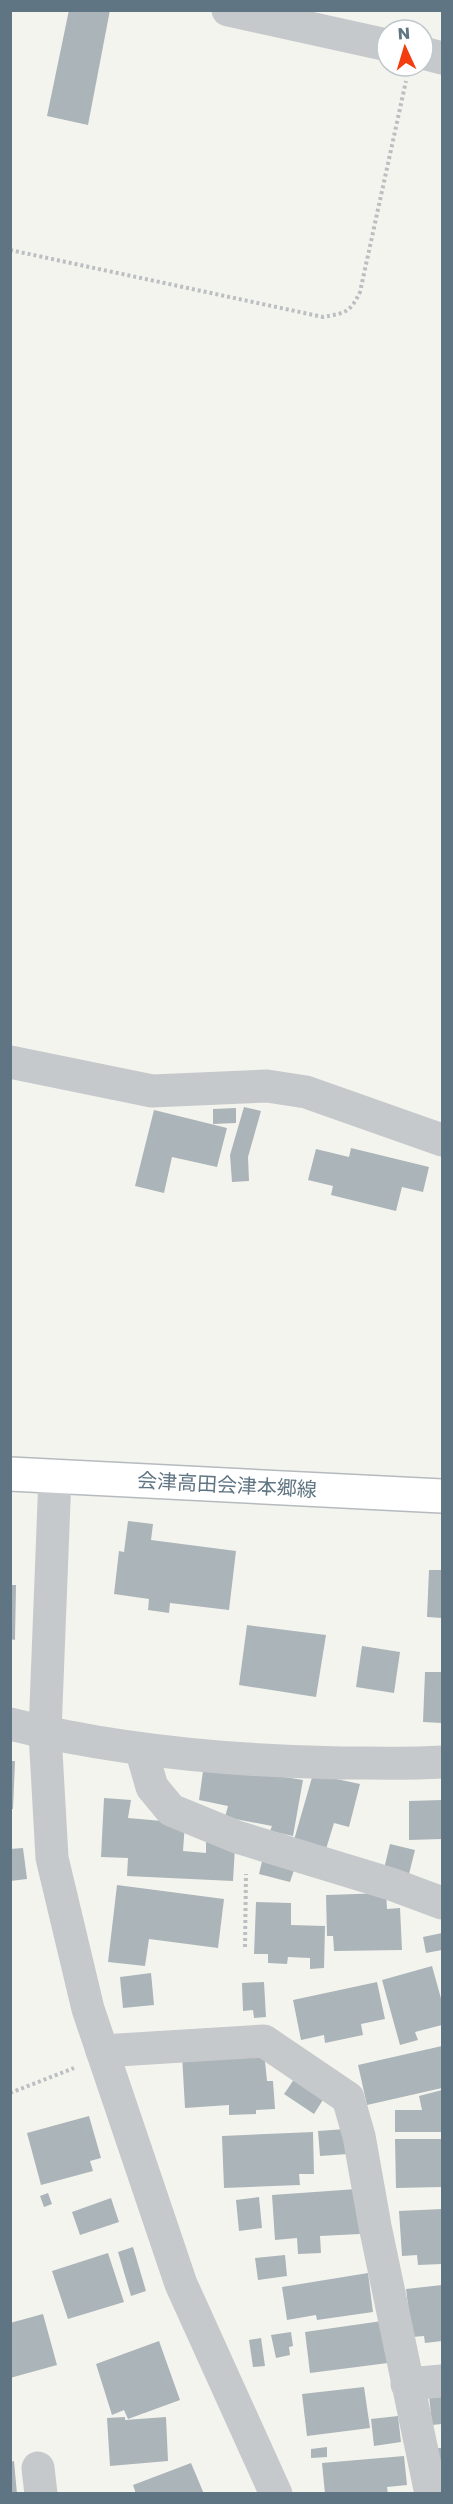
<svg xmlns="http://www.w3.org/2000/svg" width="453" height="2504" font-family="Poppins,'Noto Sans JP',sans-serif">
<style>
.building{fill:#abb4b8}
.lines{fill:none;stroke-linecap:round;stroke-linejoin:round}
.major-casing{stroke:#b6babe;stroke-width:36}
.path{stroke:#bcbfc1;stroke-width:4;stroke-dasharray:3 3;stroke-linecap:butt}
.minor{stroke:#c6c9cc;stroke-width:33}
.major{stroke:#fff;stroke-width:33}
.labels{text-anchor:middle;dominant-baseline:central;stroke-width:6;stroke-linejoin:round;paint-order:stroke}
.street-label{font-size:20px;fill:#607583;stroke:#fff}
</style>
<rect width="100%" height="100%" fill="#f4f4ef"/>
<g class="building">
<path d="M 69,10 L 110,10 L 88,125 L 47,116 Z"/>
<path d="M 244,1107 L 261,1111 L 248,1157 L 249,1181 L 232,1182 L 230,1155 Z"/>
<path d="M 236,1108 L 236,1123 L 213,1124 L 213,1109 Z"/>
<path d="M 154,1110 L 227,1128 L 217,1167 L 172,1157 L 164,1193 L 135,1186 Z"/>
<path d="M 351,1148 L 429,1167 L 423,1192 L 402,1187 L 396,1211 L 331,1195 L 333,1186 L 308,1180 L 316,1149 L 349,1157 Z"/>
<path d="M 128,1521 L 153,1524 L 151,1540 L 236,1551 L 229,1610 L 170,1603 L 169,1613 L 148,1610 L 149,1599 L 114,1594 L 119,1551 L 124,1552 Z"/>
<path d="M 429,1570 L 442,1570 L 442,1618 L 427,1617 Z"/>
<path d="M 10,1585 L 16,1585 L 15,1640 L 10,1639 Z"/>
<path d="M 247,1625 L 326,1635 L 316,1697 L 239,1685 Z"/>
<path d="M 362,1646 L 400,1652 L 394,1693 L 356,1687 Z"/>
<path d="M 425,1672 L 442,1672 L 442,1723 L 423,1722 Z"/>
<path d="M 10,1761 L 15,1761 L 13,1809 L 10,1809 Z"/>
<path d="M 204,1764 L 303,1780 L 293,1836 L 270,1831 L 272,1826 L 225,1817 L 228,1806 L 199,1800 Z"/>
<path d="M 313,1774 L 360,1784 L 349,1827 L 334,1823 L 326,1849 L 294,1840 Z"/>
<path d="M 104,1798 L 131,1800 L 128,1818 L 185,1823 L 183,1851 L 206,1853 L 206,1839 L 235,1847 L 233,1881 L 127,1876 L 128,1858 L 101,1857 Z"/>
<path d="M 442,1800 L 442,1839 L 409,1840 L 409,1801 Z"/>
<path d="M 390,1844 L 415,1850 L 408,1878 L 383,1873 Z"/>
<path d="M 23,1848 L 27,1879 L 10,1881 L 10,1849 Z"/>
<path d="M 263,1857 L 295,1867 L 290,1882 L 259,1874 Z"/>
<path d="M 117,1885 L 224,1899 L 218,1948 L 149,1939 L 145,1966 L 108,1962 Z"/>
<path d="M 386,1893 L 387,1909 L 400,1908 L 402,1950 L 334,1951 L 333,1936 L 327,1936 L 326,1895 Z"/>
<path d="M 256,1902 L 291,1903 L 291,1925 L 325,1926 L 324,1968 L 310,1969 L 310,1958 L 288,1957 L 287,1964 L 268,1963 L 268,1954 L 254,1954 Z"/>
<path d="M 442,1933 L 442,1950 L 426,1953 L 423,1937 Z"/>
<path d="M 432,1966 L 442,2002 L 442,2025 L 415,2032 L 418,2040 L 400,2045 L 382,1980 Z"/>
<path d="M 151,1973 L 154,2005 L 123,2008 L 120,1977 Z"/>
<path d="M 264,1982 L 266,2017 L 254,2018 L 253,2010 L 243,2011 L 242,1983 Z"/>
<path d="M 377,1982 L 385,2019 L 361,2024 L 363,2035 L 325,2043 L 324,2035 L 301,2040 L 293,2000 Z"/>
<path d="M 442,2046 L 442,2088 L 367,2105 L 358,2065 Z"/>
<path d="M 264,2051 L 267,2081 L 273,2081 L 275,2109 L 256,2110 L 256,2114 L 229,2115 L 229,2105 L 185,2108 L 182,2055 Z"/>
<path d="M 297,2075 L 326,2095 L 314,2114 L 284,2094 Z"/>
<path d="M 442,2090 L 442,2132 L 395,2132 L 395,2110 L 422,2110 L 419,2096 Z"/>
<path d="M 89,2116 L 101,2158 L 90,2161 L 93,2171 L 41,2185 L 27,2133 Z"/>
<path d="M 346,2129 L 348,2154 L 320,2156 L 318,2131 Z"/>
<path d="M 313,2132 L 314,2174 L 299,2174 L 300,2185 L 224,2188 L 222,2136 Z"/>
<path d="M 395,2139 L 442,2139 L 442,2187 L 396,2188 Z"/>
<path d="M 357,2189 L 360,2234 L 320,2236 L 321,2253 L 298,2254 L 297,2238 L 275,2240 L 272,2195 Z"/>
<path d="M 48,2193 L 52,2204 L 44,2207 L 40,2196 Z"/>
<path d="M 259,2197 L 262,2228 L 239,2231 L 236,2200 Z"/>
<path d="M 111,2198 L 119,2222 L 80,2235 L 72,2212 Z"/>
<path d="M 442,2209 L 442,2264 L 418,2265 L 417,2255 L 402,2256 L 399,2211 Z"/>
<path d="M 133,2247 L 146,2291 L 131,2296 L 118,2252 Z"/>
<path d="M 108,2253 L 124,2302 L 68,2319 L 52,2271 Z"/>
<path d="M 285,2255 L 287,2276 L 258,2280 L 255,2258 Z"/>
<path d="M 368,2273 L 373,2312 L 317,2320 L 316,2315 L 287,2320 L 282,2287 Z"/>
<path d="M 442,2285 L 442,2341 L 425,2343 L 424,2336 L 412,2337 L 406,2289 Z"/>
<path d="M 43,2314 L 57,2365 L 10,2378 L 10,2323 Z"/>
<path d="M 382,2321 L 388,2363 L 310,2373 L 305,2332 Z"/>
<path d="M 291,2332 L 293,2346 L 289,2347 L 290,2355 L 276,2358 L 271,2335 Z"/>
<path d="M 261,2338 L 265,2366 L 253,2367 L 249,2340 Z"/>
<path d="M 159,2341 L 180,2400 L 128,2419 L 124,2410 L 112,2415 L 96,2364 Z"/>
<path d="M 364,2387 L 370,2428 L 307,2436 L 302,2394 Z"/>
<path d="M 442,2394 L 442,2424 L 432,2425 L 429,2395 Z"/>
<path d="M 398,2416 L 401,2442 L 374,2446 L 371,2419 Z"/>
<path d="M 125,2417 L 125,2420 L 166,2417 L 168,2461 L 110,2466 L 107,2418 Z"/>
<path d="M 327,2447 L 327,2457 L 311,2458 L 311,2449 Z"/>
<path d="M 437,2448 L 442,2448 L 442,2486 Z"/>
<path d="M 404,2456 L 407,2485 L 387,2487 L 388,2494 L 325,2494 L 322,2463 Z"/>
<path d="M 14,2461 L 17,2494 L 10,2494 L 10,2462 Z"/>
<path d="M 191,2463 L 204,2494 L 136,2494 L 133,2485 Z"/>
</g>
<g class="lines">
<g class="major-casing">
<path id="major" d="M 10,1474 L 442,1496"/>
</g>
<g class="path">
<path d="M 10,250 L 323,317 C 345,313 350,313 360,292 L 406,81"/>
<path d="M 245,1947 L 246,1874"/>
<path d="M 10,2093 L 74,2068"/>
</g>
<g class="minor">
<path d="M 228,10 L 387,45"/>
<path d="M 423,53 L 442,58"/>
<path d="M 10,1062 L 152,1091 L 267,1086 L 306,1092 L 442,1140"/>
<path d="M 55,1476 L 45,1733 L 52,1858 L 88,2009 L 181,2284 L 276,2494"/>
<path d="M 10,1724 C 118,1751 231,1761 342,1763 C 375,1763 409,1764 442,1762"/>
<path d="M 141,1749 L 152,1787 L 171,1810 L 237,1837 L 391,1884 L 442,1903"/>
<path d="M 102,2051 L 264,2041 L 348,2098 L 359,2136 L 375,2226 L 431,2494"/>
<path d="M 407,2384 L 442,2381"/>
<path d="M 38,2468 L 41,2494"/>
</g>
<use href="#major" class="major"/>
</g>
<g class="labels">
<g class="street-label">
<text transform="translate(227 1485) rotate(3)">会津高田会津本郷線</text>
</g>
</g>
<rect width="453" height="2504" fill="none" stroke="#607583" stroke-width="24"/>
<g transform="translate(405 48) rotate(356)"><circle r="28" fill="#ffffff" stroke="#bfc8cd" stroke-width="1.5"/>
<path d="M0-4.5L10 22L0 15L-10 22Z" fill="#f33d10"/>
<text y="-9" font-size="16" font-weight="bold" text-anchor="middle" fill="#607583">N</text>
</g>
</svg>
